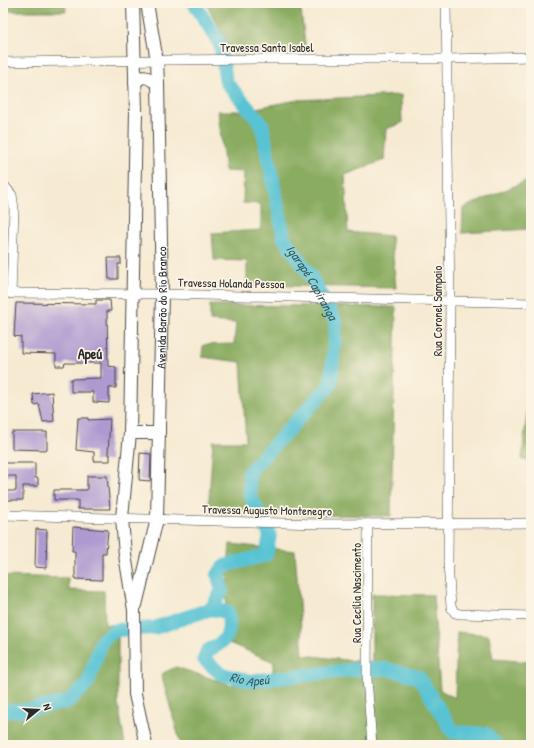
<svg xmlns="http://www.w3.org/2000/svg" width="534" height="748" font-family="'Patrick Hand',sans-serif">
<style>
.forest{fill:#8aac61;stroke:#5a6c46}
.lines{fill:none;stroke-linecap:round;stroke-linejoin:round}
.river{stroke:#58c3d4;stroke-width:14}
.building{fill:#ae9ad0}
.minor-casing{stroke:#494844;stroke-width:10}
.major-casing{stroke:#494844;stroke-width:14}
.minor{stroke:#fff;stroke-width:9}
.major{stroke:#fff;stroke-width:12}
.labels{text-anchor:middle;dominant-baseline:central;stroke-width:3.5;stroke-linejoin:round;paint-order:stroke}
.street-label{font-size:12px;fill:#2b2b2b;stroke:#fcf5e5}
.water-label{font-size:13px;font-style:italic;fill:#38595e;stroke:#fcf5e5}
.quarter-label{font-size:14px;font-weight:bold;fill:#2b2b2b;stroke:#fcf5e5}
</style>
<rect width="100%" height="100%" fill="#fcf5e5"/>
<filter id="ink" filterUnits="userSpaceOnUse"><feTurbulence type="fractalNoise" baseFrequency=".025" numOctaves="2"/><feDisplacementMap in="SourceGraphic" scale="8" xChannelSelector="R" yChannelSelector="G"/><feConvolveMatrix kernelMatrix="1 2 1 2 8 2 1 2 1" color-interpolation-filters="sRGB"/></filter>
<filter id="wash" filterUnits="userSpaceOnUse"><feTurbulence type="fractalNoise" baseFrequency=".012" numOctaves="4" result="noise"/><feDisplacementMap in="SourceGraphic" scale="16" xChannelSelector="R" yChannelSelector="G"/><feGaussianBlur stdDeviation="0.9" result="paint"/><feColorMatrix in="noise" values="0 0 0 0 0 0 0 0 0 0 0 0 0 0 0 0 0 1.4 0 .05"/><feComposite in="paint" operator="in"/></filter>
<g filter="url(#wash)">
<rect width="100%" height="100%" fill="#f6ead2"/>
<g class="forest">
<path d="M 3,3 L 65,3 L 66,11 L 3,11 Z"/>
<path d="M 206,3 L 300,3 L 306,51 L 233,54 Z"/>
<path d="M 401,95 L 402,123 L 386,129 L 384,160 L 345,175 L 348,232 L 391,236 L 396,288 L 247,285 L 247,261 L 214,260 L 212,233 L 261,230 L 261,204 L 243,203 L 244,172 L 225,171 L 218,111 L 241,111 L 297,100 Z"/>
<path d="M 531,179 L 531,229 L 462,233 L 463,208 Z"/>
<path d="M 210,305 L 396,307 L 391,516 L 208,513 L 213,441 L 246,441 L 241,362 L 202,357 L 203,345 L 234,344 L 236,323 L 210,321 Z"/>
<path d="M 531,381 L 531,460 L 522,460 L 530,382 Z"/>
<path d="M 230,544 L 295,551 L 303,655 L 372,663 L 372,594 L 433,595 L 440,690 L 455,698 L 457,632 L 489,635 L 493,659 L 531,662 L 531,745 L 181,745 L 161,674 L 176,667 L 231,685 L 271,684 L 274,662 L 229,643 L 226,592 Z"/>
<path d="M 3,576 L 68,578 L 69,590 L 104,591 L 105,625 L 118,625 L 118,703 L 125,745 L 3,745 Z"/>
</g>
<g class="lines">
<g class="river">
<path id="s1" d="M 194,3 L 220,44 L 226,82 L 262,124 L 284,238 L 310,275 L 336,322 L 331,384 L 249,472 L 250,495 L 270,535 L 266,555 L 224,566 L 218,575 L 222,591 L 211,609"/>
<path id="s2" d="M 3,711 L 27,710 L 68,702 L 88,683 L 102,640 L 116,630 L 154,628 L 211,609 L 228,612 C 231,636 228,640 207,651 L 204,659 L 221,674 L 251,681 L 360,669 L 387,669 L 419,677 L 453,732 L 486,734 L 496,745"/>
</g>
</g>
<g id="blocks">
<g class="building">
<path d="M 108,258 L 121,258 L 121,264 L 118,264 L 118,279 L 109,279 Z"/>
<path d="M 96,300 L 110,300 L 111,311 L 107,311 L 108,366 L 116,367 L 116,388 L 109,388 L 109,403 L 93,402 L 93,392 L 71,392 L 71,379 L 101,378 L 101,363 L 65,363 L 64,366 L 56,366 L 56,354 L 21,353 L 21,337 L 14,336 L 16,303 L 96,304 Z"/>
<path d="M 52,392 L 54,421 L 43,422 L 39,404 L 34,405 L 33,394 Z"/>
<path d="M 78,418 L 88,418 L 88,420 L 110,419 L 108,454 L 110,454 L 110,461 L 94,461 L 94,452 L 76,450 Z"/>
<path d="M 12,432 L 47,432 L 47,450 L 12,449 Z"/>
<path d="M 140,453 L 151,454 L 150,481 L 139,480 Z"/>
<path d="M 5,463 L 35,463 L 35,478 L 38,478 L 38,486 L 23,486 L 23,500 L 3,500 L 3,491 L 16,491 L 16,476 L 5,476 Z"/>
<path d="M 87,476 L 107,476 L 110,509 L 78,509 L 78,500 L 54,500 L 54,490 L 87,490 Z"/>
<path d="M 73,527 L 108,530 L 106,553 L 102,553 L 102,580 L 75,579 L 75,551 L 72,551 Z"/>
<path d="M 36,529 L 47,530 L 46,568 L 35,567 Z"/>
</g>
</g>
</g>
<g filter="url(#ink)">
<use href="#blocks" fill-opacity="0" stroke="#494844" stroke-width="1"/>
<g class="lines">
<g class="minor-casing">
<g id="minor">
<path d="M 446,3 L 450,300 L 448,563 L 451,607 L 455,613 L 460,614 L 531,616"/>
<path d="M 3,62 L 258,59 L 446,59 L 531,57"/>
<path d="M 3,184 L 12,195 L 14,209 L 11,294"/>
<path d="M 3,293 L 162,294 L 531,303"/>
<path d="M 3,515 L 319,524 L 531,523"/>
<path d="M 368,524 L 367,678 L 372,745"/>
</g>
</g>
<g class="major-casing">
<g id="major">
<path d="M 133,3 L 136,111 L 130,433 L 122,518 L 125,555 L 134,610 L 135,694 L 146,745"/>
<path d="M 135,83 C 142,73 150,78 158,84"/>
<path d="M 130,433 L 159,433"/>
<path id="s3" d="M 136,605 L 157,519 L 162,294 L 158,84 L 157,61 L 147,3"/>
</g>
</g>
<use href="#minor" class="minor"/>
<use href="#major" class="major"/>
</g>
</g>
<g class="labels">
<g class="street-label">
<text x="267" y="47">Travessa Santa Isabel</text>
<text transform="translate(231 283) rotate(1)">Travessa Holanda Pessoa</text>
<text stroke="none"><textPath href="#s3" startOffset="300">Avenida Barão do Rio Branco</textPath></text>
<text transform="translate(437 311) rotate(-90)">Rua Coronel Sampaio</text>
<text transform="translate(267 510) rotate(1)">Travessa Augusto Montenegro</text>
<text transform="translate(356 593) rotate(-90)">Rua Cecília Nascimento</text>
</g>
<g class="water-label">
<text stroke="none"><textPath href="#s1" startOffset="311">Igarapé Capiranga</textPath></text>
<text stroke="none"><textPath href="#s2" startOffset="381">Rio Apeú</textPath></text>
</g>
<g class="quarter-label">
<text x="90" y="353">Apeú</text>
</g>
</g>
<rect width="534" height="748" fill="none" stroke="#fcf5e5" stroke-width="16"/>
<g transform="translate(38 710) rotate(72)" stroke="#fcf5e5" stroke-width="3" paint-order="stroke">
<path d="M0-3L7 15L0 10L-7 15Z" fill="#2b2b2b"/>
<text y="-6" font-size="11" font-weight="bold" text-anchor="middle" fill="#2b2b2b">N</text>
</g>
</svg>
